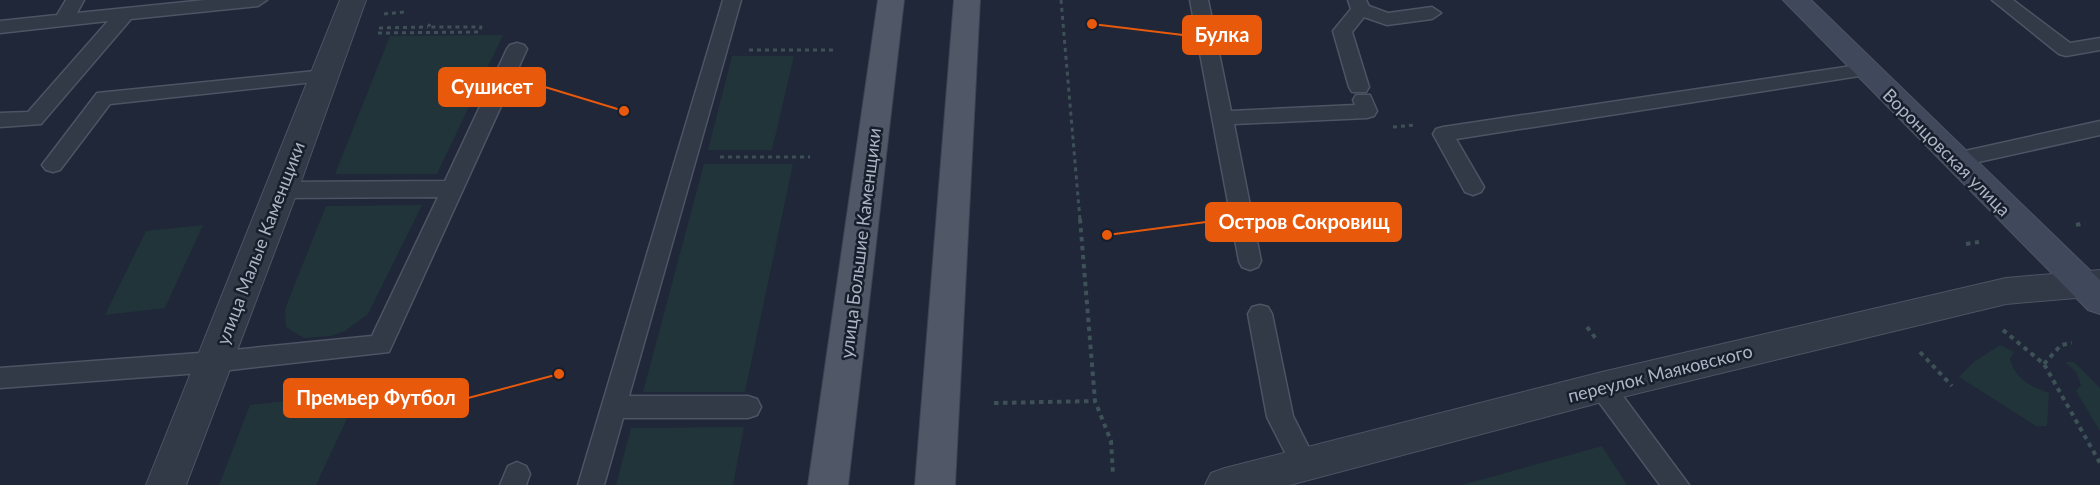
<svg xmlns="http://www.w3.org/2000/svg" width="2100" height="485" font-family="Lato,sans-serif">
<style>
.green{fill:#213439}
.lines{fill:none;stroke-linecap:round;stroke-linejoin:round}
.service-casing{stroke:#4d5463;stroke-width:3}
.minor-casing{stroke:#4d5463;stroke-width:2}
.secondary-casing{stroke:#4d5463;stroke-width:2}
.primary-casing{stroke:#3c4351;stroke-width:2}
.path-far1{stroke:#3e5156;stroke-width:3;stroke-dasharray:4 4;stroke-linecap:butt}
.path{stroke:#3e5156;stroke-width:4;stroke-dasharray:4.5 4.5;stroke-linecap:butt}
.service{fill:#323a48;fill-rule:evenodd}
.minor{fill:#323a48;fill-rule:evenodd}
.secondary{fill:#40485b;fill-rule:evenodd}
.primary{fill:#505868;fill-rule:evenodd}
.labels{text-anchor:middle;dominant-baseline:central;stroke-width:5;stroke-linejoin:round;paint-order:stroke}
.street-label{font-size:18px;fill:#acb4c5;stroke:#181f2c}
.leader{fill:none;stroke:#e8590c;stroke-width:2}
.callout-dot{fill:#e8590c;stroke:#181f2c;stroke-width:2}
.callout{fill:#e8590c;stroke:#e8590c;stroke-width:2}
.callout-label{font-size:20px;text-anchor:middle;font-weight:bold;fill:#fff}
</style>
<rect width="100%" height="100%" fill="#1f2738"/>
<g class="green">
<path d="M 503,35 L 437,174 L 335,174 L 390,36 Z"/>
<path d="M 732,56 L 794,56 L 772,150 L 708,150 Z"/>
<path d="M 704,164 L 793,164 L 745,392 L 643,392 Z"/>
<path d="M 422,205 L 368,314 L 345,331 L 331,336 L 304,338 L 286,327 L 285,309 L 326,206 Z"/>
<path d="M 203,225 L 165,308 L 105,315 L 146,231 Z"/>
<path d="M 2000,345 L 2014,352 L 2010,359 C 2015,379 2030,386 2049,393 L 2047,426 L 2036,426 L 1959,377 L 1975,361 Z"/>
<path d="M 2065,362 L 2074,362 L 2100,388 L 2100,431 L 2076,391 L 2081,385 L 2076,372 Z"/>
<path d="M 359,393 L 316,485 L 219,485 L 250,405 Z"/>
<path d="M 744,427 L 733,485 L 616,485 L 631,428 Z"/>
<path d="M 1602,446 L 1627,485 L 1462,485 Z"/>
</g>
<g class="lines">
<g class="service-casing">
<g id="service">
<path d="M 66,0 L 84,0 L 77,13 L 205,0 L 267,0 L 258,6 L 131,19 L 41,124 L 0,127 L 0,113 L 28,112 L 108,21 L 0,33 L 0,21 L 57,15 Z"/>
<path d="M 723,0 L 741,0 L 629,396 L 748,396 L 757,399 L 761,407 L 757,415 L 748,418 L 623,418 L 604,485 L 578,485 Z"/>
<path d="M 1190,0 L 1208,0 L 1231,111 L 1355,105 L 1353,100 L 1356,95 L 1370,95 L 1377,111 L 1374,116 L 1367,118 L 1234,124 L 1261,261 L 1258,267 L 1250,270 L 1242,267 L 1239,261 Z"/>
<path d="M 1348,0 L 1366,0 L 1369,6 L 1388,13 L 1432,7 L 1441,13 L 1432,19 L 1387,25 L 1364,17 L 1352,32 L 1369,87 L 1366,92 L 1352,92 L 1349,87 L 1333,31 L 1351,9 Z"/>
<path d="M 1992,0 L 2013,0 L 2070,43 L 2100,38 L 2100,50 L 2066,56 L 2059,54 Z"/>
<path d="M 517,43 L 524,45 L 527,49 L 389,352 L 213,372 L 0,388 L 0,368 L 213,352 L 372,336 L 438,197 L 282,198 L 274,195 L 271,190 L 274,185 L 282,182 L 445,181 L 507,49 L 510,45 Z"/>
<path d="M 1865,64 L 1872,66 L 1875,70 L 1872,74 L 1456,139 L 1484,187 L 1481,192 L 1473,195 L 1465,192 L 1433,134 L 1436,129 L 1443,127 Z"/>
<path d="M 325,70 L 332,72 L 335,76 L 332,80 L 110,104 L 60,170 L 53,172 L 46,170 L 42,165 L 97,93 Z"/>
<path d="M 2100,121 L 2100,135 L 1956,167 L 1949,165 L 1945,160 L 1949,155 L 1956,153 Z"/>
<path d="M 1260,305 L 1268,307 L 1272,314 L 1293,416 L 1317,464 L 1313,472 L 1304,475 L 1295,472 L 1267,417 L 1248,314 L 1252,307 Z"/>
<path d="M 1602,377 L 1611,380 L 1689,485 L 1660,485 L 1593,394 L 1589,387 L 1593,380 Z"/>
<path d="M 517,462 L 526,466 L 530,474 L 526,485 L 500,485 L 508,466 Z"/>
</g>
</g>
<g class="minor-casing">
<g id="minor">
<path d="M 340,0 L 366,0 L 298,190 L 186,485 L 146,485 Z"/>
<path d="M 2100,270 L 2100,296 L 2006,304 L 1602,402 L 1290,485 L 1205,485 L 1211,473 L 1225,468 L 1602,372 L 2006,278 Z"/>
</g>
</g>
<g class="secondary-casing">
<path id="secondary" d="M 1783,0 L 1811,0 L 2100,280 L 2100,314 L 2088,310 Z"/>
</g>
<g class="primary-casing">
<g id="primary">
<path d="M 878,0 L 904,0 L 848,485 L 808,485 Z"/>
<path d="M 954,0 L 980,0 L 955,485 L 915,485 Z"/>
</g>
</g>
<g class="path-far1">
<path d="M 1061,0 L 1080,220"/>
<path d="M 384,14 L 404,12"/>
<path d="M 379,28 L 428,27"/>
<path d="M 378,33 L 479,32 L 481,27 L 428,27 L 430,24"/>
<path d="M 749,50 L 836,50"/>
<path d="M 1393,127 L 1416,125"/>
<path d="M 720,157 L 810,157"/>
</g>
<g class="path">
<path d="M 1080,219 L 1095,401 L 1111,441 L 1113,474"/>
<path d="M 2076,225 L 2085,223"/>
<path d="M 1966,244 L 1979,242"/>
<path d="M 1587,327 L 1597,340"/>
<path d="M 2003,330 L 2044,364 L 2100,463"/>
<path d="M 1920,352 L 1952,386"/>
<path d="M 2044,364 L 2061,345 L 2072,343"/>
<path d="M 994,403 L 1095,401"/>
</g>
<use href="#service" class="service"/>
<use href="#minor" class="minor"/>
<use href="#secondary" class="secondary"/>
<use href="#primary" class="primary"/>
</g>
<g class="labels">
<g class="street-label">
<text transform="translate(1947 152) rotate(45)">Воронцовская улица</text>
<text transform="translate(260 243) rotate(-69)">улица Малые Каменщики</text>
<text transform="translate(860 243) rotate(-83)">улица Большие Каменщики</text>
<text transform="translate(1660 373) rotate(-14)">переулок Маяковского</text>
</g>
</g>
<path class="leader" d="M1092 24L1183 35M624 111L545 87M1107 235L1206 222M559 374L468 398"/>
<g class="callout-dot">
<circle cx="1092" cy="24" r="6"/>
<circle cx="624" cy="111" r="6"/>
<circle cx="1107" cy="235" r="6"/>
<circle cx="559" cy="374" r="6"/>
</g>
<g class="callout">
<rect x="1183" y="16" width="78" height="38" rx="6"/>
<rect x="439" y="68" width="106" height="38" rx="6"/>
<rect x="1206" y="203" width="195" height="38" rx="6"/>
<rect x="284" y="379" width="184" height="38" rx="6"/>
</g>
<g class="callout-label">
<text x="1222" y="42">Булка</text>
<text x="492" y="94">Сушисет</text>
<text x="1304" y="229">Остров Сокровищ</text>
<text x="376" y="405">Премьер Футбол</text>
</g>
</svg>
